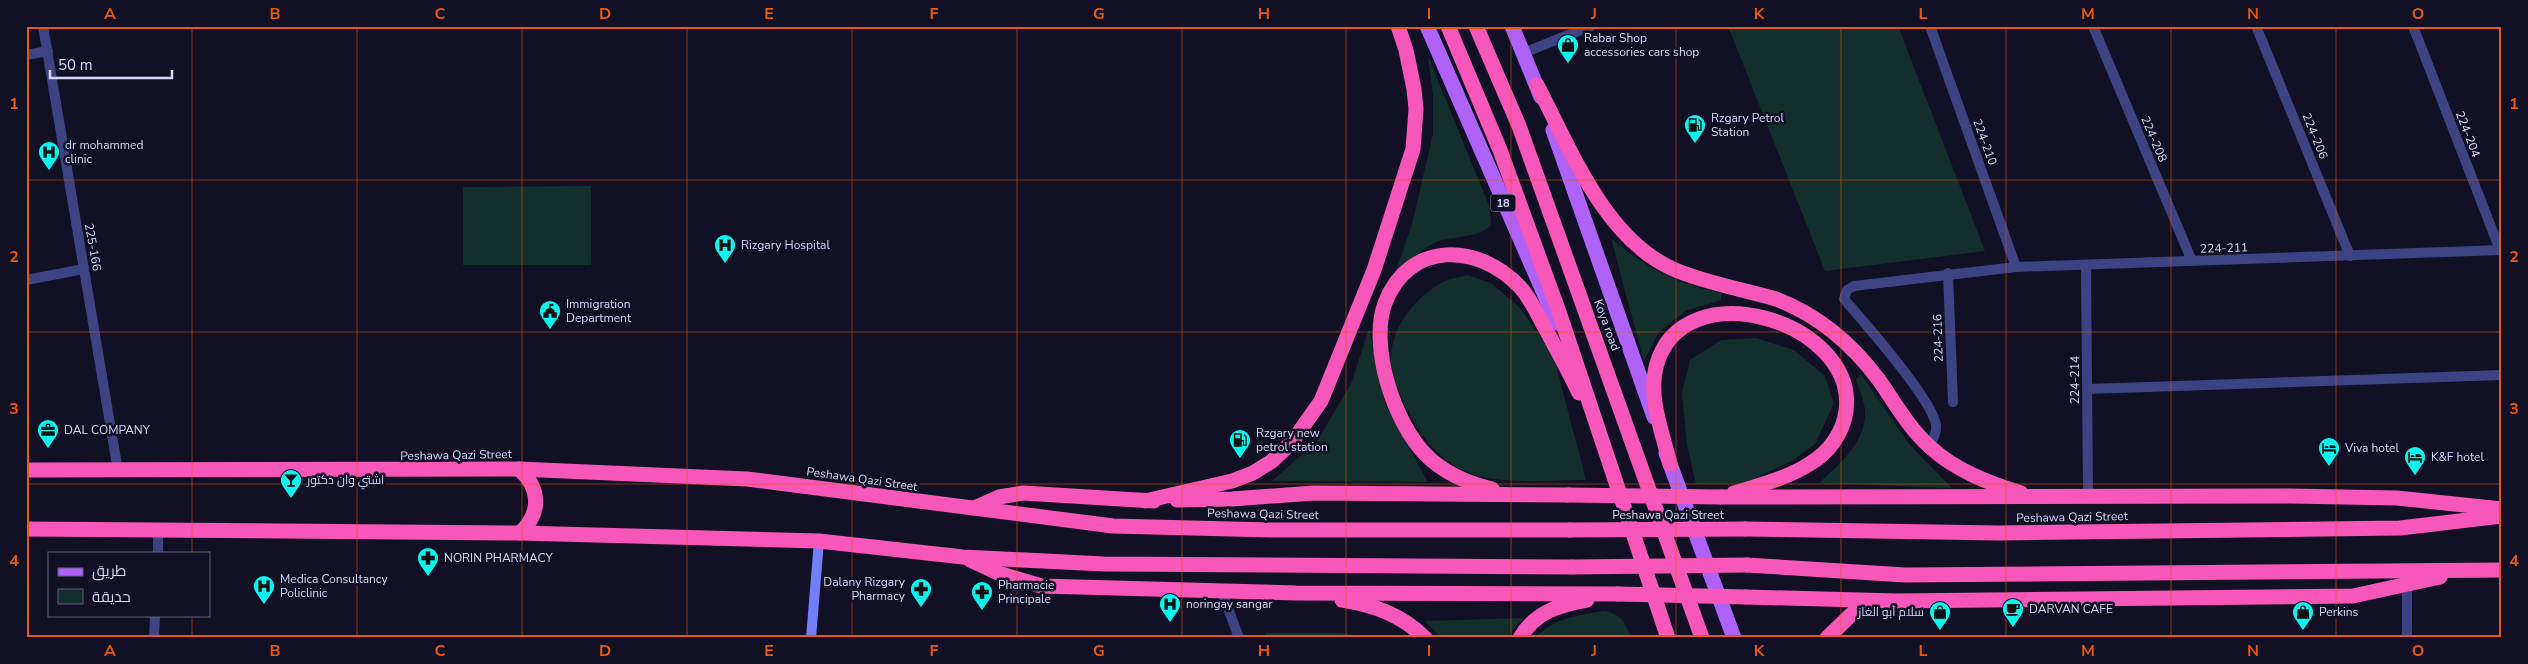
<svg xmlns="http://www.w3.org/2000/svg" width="2528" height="664" font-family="'Nunito Sans',Cairo,sans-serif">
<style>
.green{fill:#132f2b}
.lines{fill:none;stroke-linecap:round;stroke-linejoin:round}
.street{stroke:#3d4382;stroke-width:10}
.secondary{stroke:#727ff9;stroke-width:10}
.primary{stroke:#ae62f8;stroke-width:15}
.highway{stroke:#f757b8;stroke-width:15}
.highway-bridge{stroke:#f757b8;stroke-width:15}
.grid{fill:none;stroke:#e8590c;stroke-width:1;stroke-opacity:0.55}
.labels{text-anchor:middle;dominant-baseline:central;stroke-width:5;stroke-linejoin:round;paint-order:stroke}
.shield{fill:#111025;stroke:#9b9bbc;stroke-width:1}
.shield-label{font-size:11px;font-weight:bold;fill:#d6d7fd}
.poi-label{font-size:12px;fill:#d6d7fd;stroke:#111025;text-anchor:start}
.street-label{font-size:12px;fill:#d6d7fd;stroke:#111025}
.neatline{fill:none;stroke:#e8590c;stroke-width:2}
.grid-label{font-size:16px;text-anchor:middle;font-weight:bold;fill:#e8590c}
</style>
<rect width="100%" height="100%" fill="#111025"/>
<g class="green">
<path d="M 1728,26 L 1898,26 L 1985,251 L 1825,271 Z"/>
<path d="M 1428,56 L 1490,208 L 1491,225 C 1478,238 1456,236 1439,241 C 1422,247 1408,262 1395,274 L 1412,224 L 1433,134 L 1433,95 Z"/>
<path d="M 591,186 L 591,265 L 463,265 L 463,187 Z"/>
<path d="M 1611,238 C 1642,266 1679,285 1721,293 L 1721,300 L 1685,311 L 1658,333 L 1644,362 Z"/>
<path d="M 1467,275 L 1491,283 L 1520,308 L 1553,354 L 1586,480 C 1548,480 1489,487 1455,466 C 1434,453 1420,434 1409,412 C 1400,397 1392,377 1391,359 C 1391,326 1417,295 1445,281 C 1452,278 1460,277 1467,275 Z"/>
<path d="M 1369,329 L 1386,407 L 1428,482 L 1272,481 L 1317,441 L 1351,384 Z"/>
<path d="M 1756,338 L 1794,350 L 1825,376 L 1834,403 L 1815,444 L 1792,461 L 1745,483 L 1696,484 L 1687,445 L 1682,393 L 1690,360 L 1721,340 Z"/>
<path d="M 1861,374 L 1909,444 L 1952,488 L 1819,483 C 1840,464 1867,441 1865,410 C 1864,400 1859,389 1856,380 Z"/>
<path d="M 1605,611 C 1622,615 1625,622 1631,638 L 1536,638 C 1552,618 1582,614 1605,611 Z"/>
<path d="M 1523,618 L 1506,638 L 1441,638 L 1425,621 Z"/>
<path d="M 1266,633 L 1342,633 L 1371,638 L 1263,638 Z"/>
</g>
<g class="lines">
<g class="street">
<path d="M 43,26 L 118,471"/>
<path d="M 1930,26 L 2016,267"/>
<path d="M 2093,26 L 2192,261"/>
<path d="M 2256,26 L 2350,256"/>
<path d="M 2413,26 L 2500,250"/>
<path d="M 1523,53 L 1591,26"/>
<path d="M 26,55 L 48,51"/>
<path d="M 2086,265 L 2088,496"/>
<path d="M 1948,273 L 1953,402"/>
<path d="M 26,280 L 84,269"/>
<path d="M 2088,389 L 2502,375"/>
<path d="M 1929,446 C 1933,440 1937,432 1936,425 C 1933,400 1863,321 1844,299 L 1847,290 L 1854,286 L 2016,267 L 2502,250"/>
<path d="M 158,553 L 158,530"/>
<path d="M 1222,592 L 1239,638"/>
<path d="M 154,638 L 155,615"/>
<path d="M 2407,638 L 2407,586"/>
</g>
<path class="secondary" d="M 811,638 L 819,541"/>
<g class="primary">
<path d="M 1427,26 L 1557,323"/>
<path d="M 1512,26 L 1541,97"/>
<path d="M 1553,130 L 1654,417"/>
<path d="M 1666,453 L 1734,638"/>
</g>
<g class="highway">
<path d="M 1448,26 L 1500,150 L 1559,312 L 1668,638"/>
<path d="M 1476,26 L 1519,126 L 1702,638"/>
<path d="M 1537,85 C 1570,148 1604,238 1673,269 C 1705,283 1742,289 1776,299 C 1818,315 1852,344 1879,380 C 1895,403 1909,428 1930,447 C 1955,470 1988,483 2021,493"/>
<path d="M 1670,464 C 1663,434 1648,398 1656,367 C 1681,268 1858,321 1846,411 C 1843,433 1829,452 1811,463 C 1788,478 1760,485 1734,493"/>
<path d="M 519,469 C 541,489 541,513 520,533"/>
<path d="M 26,470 L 519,469 L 747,479 L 1113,526 L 1271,530 L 1570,530"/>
<path d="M 1492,489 C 1467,483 1444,473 1426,455 C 1394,423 1369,346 1385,303 C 1409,240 1479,243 1520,287 C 1530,298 1537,313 1544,326 C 1556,348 1568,370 1579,393"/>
<path d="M 1721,497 L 2290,496 L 2397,498 L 2502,509"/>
<path d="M 1177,500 L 1232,499 L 1314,493 L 1568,495"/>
<path d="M 1145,501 L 1232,481 L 1253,473 L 1272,461 L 1292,442 L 1321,401 L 1374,270 L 1413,149 L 1416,109 L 1414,89 L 1406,50 L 1398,26"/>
<path d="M 974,508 L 999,497 L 1023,493 L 1154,501"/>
<path d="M 26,529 L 520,533 L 819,541 L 963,557 L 1104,564 L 1572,567"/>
<path d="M 1745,529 L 1999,533 L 2400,528 L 2502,516"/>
<path d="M 970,560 L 998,573 L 1041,586 L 1296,593 L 1618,594"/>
<path d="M 1747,565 L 1905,575 L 2502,570"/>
<path d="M 1746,597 L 1896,601 L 2353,596 L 2440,577"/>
<path d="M 1342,600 C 1374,605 1402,615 1425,638"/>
<path d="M 1520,638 C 1535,612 1559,605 1587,600"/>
<path d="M 1827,638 L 1857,609 L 1873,605"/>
</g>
<g class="highway-bridge">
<path d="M 1568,495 L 1721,497"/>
<path d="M 1570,530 L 1745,529"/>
<path d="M 1572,567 L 1747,565"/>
<path d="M 1618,594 L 1746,597"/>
</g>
</g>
<path class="grid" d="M 192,26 L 192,553M 357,26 L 357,638M 522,26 L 522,638M 687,26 L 687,638M 852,26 L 852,638M 1017,26 L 1017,638M 1182,26 L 1182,638M 1346,26 L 1346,638M 1511,26 L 1511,638M 1676,26 L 1676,638M 1841,26 L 1841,638M 2006,26 L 2006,638M 2171,26 L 2171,638M 2336,26 L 2336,638M 26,180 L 2502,180M 26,332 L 2502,332M 26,484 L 2502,484M 192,615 L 192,638"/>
<defs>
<g id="shop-pin" transform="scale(1.125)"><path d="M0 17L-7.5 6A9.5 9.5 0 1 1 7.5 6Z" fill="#0bf4ee" stroke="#111025"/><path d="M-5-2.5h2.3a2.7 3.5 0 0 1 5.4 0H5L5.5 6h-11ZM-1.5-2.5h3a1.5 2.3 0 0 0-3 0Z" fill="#111"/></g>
<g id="fuel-pin" transform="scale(1.125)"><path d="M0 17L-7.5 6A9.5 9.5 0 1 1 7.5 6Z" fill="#0bf4ee" stroke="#111025"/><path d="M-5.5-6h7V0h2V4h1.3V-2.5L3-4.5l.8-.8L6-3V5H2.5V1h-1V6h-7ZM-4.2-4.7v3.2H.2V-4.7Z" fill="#111"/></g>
<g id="hospital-pin" transform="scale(1.125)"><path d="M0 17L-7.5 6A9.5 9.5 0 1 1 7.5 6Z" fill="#0bf4ee" stroke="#111025"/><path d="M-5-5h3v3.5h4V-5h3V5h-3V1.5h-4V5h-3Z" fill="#111"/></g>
<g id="civic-pin" transform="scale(1.125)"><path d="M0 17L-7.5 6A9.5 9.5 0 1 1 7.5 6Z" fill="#0bf4ee" stroke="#111025"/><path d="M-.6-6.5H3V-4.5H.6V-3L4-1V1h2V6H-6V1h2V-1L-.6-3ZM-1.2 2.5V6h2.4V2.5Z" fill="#111"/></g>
<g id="office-pin" transform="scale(1.125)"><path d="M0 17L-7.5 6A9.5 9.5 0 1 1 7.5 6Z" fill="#0bf4ee" stroke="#111025"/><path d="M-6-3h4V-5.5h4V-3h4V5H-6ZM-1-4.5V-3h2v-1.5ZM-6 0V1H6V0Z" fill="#111"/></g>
<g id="hotel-pin" transform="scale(1.125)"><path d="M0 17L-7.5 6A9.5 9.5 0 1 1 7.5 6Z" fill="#0bf4ee" stroke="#111025"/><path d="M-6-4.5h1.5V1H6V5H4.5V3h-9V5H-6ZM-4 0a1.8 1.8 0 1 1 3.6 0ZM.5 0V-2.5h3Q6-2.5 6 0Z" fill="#111"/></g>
<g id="bar-pin" transform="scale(1.125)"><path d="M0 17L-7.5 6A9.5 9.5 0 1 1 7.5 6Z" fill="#0bf4ee" stroke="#111025"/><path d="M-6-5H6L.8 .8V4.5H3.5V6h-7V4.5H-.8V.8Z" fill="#111"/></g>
<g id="pharmacy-pin" transform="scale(1.125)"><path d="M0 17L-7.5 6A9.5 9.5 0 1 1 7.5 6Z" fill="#0bf4ee" stroke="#111025"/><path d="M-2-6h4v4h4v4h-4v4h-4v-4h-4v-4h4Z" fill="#111"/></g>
<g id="cafe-pin" transform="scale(1.125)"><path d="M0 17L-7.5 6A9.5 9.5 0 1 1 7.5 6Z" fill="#0bf4ee" stroke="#111025"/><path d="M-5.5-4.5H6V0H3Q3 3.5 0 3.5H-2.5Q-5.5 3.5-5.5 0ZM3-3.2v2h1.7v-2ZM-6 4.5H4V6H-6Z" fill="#111"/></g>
</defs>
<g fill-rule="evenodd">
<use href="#shop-pin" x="1568" y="45"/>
<use href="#fuel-pin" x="1695" y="125"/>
<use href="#hospital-pin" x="49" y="152"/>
<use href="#hospital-pin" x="725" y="245"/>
<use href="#civic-pin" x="550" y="311"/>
<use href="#office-pin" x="48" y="430"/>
<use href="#fuel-pin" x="1240" y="440"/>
<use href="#hotel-pin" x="2329" y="448"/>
<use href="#hotel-pin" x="2415" y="457"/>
<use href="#bar-pin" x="291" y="480"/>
<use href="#pharmacy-pin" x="428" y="558"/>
<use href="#hospital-pin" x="264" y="586"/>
<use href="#pharmacy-pin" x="921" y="589"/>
<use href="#pharmacy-pin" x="982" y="592"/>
<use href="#hospital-pin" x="1170" y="604"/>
<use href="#cafe-pin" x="2013" y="609"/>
<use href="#shop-pin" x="1940" y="612"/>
<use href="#shop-pin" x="2303" y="612"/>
</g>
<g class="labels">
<rect class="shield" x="1490.5" y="194.5" width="25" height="17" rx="4"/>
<g class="shield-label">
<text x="1503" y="203">18</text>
</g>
<g class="poi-label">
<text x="1584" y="38">Rabar Shop<tspan x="1584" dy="14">accessories cars shop</tspan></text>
<text x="1711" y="118">Rzgary Petrol<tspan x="1711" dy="14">Station</tspan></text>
<text x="65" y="145">dr mohammed<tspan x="65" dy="14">clinic</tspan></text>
<text x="741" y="245">Rizgary Hospital</text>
<text x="566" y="304">Immigration<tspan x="566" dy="14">Department</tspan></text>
<text x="64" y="430">DAL COMPANY</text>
<text x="1256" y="433">Rzgary new<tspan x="1256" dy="14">petrol station</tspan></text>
<text x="2345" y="448">Viva hotel</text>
<text x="2431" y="457">K&amp;F hotel</text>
<text x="307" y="480">اشتي وان دكتور</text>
<text x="444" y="558">NORIN PHARMACY</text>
<text x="280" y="579">Medica Consultancy<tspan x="280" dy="14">Policlinic</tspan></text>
<text x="905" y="582" text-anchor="end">Dalany Rizgary<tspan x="905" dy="14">Pharmacy</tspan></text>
<text x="998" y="585">Pharmacie<tspan x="998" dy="14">Principale</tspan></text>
<text x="1186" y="604">noringay sangar</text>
<text x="2029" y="609">DARVAN CAFE</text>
<text x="1924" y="612" text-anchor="end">سلام آبو الغاز</text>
<text x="2319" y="612">Perkins</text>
</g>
<g class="street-label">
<text transform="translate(2468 134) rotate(69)">224-204</text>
<text transform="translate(2315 136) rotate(68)">224-206</text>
<text transform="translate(2154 139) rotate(67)">224-208</text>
<text transform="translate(1985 142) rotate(70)">224-210</text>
<text transform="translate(93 247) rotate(80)">225-166</text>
<text transform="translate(2224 248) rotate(-2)">224-211</text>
<text transform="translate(1607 325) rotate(70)">Koya road</text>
<text transform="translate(1938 338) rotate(-92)">224-216</text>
<text transform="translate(2075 380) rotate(-90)">224-214</text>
<text transform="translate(456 455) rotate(-1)">Peshawa Qazi Street</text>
<text transform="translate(862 479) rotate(8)">Peshawa Qazi Street</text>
<text transform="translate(1263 514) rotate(1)">Peshawa Qazi Street</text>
<text x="1668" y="515">Peshawa Qazi Street</text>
<text transform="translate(2072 517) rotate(-1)">Peshawa Qazi Street</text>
</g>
</g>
<rect width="2528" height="664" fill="none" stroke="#111025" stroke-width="55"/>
<rect x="48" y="552" width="162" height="65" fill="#111025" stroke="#60607b"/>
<rect x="58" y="568" width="25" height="8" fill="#ae62f8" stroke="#60607b"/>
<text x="92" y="576" font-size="15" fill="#d6d7fd">طريق</text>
<rect x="58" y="589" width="25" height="15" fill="#132f2b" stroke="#60607b"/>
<text x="92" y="602" font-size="15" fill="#d6d7fd">حديقة</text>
<path d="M50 70v8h122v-8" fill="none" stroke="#d6d7fd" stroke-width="2.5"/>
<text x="58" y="70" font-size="15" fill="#d6d7fd" stroke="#111025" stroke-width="4" paint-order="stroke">50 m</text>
<rect x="28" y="28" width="2472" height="608" class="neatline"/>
<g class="grid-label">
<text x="110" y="19">A</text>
<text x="275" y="19">B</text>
<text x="440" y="19">C</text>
<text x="605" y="19">D</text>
<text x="769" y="19">E</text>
<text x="934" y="19">F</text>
<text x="1099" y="19">G</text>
<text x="1264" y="19">H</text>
<text x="1429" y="19">I</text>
<text x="1594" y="19">J</text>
<text x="1759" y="19">K</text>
<text x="1923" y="19">L</text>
<text x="2088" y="19">M</text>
<text x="2253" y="19">N</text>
<text x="2418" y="19">O</text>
<text x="14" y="109">1</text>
<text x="2514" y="109">1</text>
<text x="14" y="262">2</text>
<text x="2514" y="262">2</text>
<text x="14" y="414">3</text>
<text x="2514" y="414">3</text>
<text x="14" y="566">4</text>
<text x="2514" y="566">4</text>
<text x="110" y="656">A</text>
<text x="275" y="656">B</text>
<text x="440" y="656">C</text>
<text x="605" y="656">D</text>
<text x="769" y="656">E</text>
<text x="934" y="656">F</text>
<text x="1099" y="656">G</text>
<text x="1264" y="656">H</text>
<text x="1429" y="656">I</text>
<text x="1594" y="656">J</text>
<text x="1759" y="656">K</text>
<text x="1923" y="656">L</text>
<text x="2088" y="656">M</text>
<text x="2253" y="656">N</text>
<text x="2418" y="656">O</text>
</g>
</svg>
